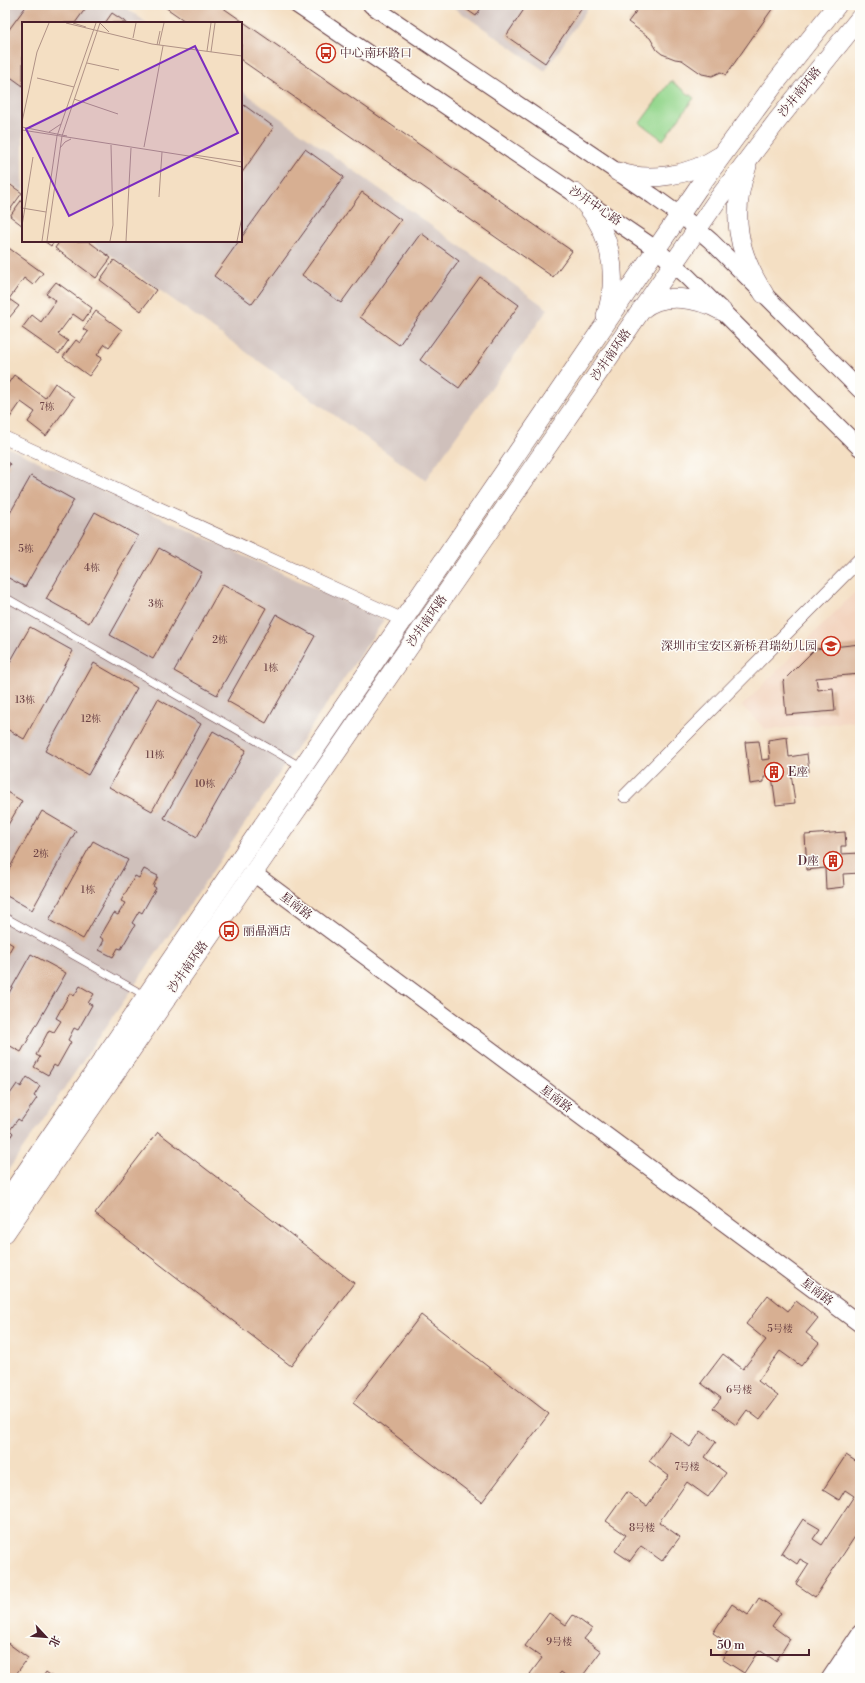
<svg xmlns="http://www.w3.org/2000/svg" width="865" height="1683" font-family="'Libre Bodoni','Noto Serif SC',serif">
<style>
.built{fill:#f3d4bf}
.industrial{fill:#cfc0bb}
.green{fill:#95d78e;stroke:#707b5c}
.building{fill:#d7af92}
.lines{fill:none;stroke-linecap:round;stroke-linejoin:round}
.service-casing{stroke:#643c42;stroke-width:8}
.minor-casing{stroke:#643c42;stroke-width:14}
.tertiary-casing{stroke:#643c42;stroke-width:18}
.secondary-casing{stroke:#643c42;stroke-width:20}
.service{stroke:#fff;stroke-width:7}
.minor{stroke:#fff;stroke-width:13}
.tertiary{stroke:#fff;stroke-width:16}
.secondary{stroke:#fff;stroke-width:19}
.labels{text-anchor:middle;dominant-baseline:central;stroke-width:3;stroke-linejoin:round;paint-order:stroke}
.number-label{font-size:10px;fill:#6d4345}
.poi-label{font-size:12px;fill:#4a1f2b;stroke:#fdfcf7;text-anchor:start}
.street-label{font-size:12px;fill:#4a1f2b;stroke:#fdfcf7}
.inset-road{fill:none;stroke:#b09286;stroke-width:1}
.view{fill:#7b2cbf;fill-opacity:0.15;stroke:#7b2cbf;stroke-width:2}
.inset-edge{fill:none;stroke:#4a1f2b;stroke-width:2}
</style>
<rect width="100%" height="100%" fill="#fdfcf7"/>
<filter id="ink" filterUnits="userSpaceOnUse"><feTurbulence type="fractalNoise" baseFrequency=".025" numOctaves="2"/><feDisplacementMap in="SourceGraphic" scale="8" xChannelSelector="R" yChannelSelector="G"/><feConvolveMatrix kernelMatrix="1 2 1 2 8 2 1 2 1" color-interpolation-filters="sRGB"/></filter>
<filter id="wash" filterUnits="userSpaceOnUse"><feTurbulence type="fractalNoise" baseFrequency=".012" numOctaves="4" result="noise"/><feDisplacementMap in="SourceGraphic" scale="16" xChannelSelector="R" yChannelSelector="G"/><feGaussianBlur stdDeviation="0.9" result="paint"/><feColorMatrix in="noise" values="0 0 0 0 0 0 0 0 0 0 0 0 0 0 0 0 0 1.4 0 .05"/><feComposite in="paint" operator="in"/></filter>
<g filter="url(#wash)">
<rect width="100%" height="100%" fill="#f4dfc3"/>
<path class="built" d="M 860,587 L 860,721 L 766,730 L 742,706 Z"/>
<g class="industrial">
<path d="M 5,5 L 122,5 L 147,23 L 23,23 L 23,192 L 5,179 Z"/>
<path d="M 450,5 L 590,5 L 545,71 Z"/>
<path d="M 241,90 L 548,309 L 425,480 L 91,241 L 241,241 Z"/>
<path d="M 5,446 L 384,620 L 5,1175 Z"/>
</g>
<path class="green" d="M 671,81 L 694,98 L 663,140 L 640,123 Z"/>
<g id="blocks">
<g class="building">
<path d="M 27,5 L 88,5 L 75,23 L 23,23 L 23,86 L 5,73 L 5,35 Z"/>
<path d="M 162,5 L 219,5 L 572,251 L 553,277 L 241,60 L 241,23 L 188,23 Z"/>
<path d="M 460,5 L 483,5 L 476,16 Z"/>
<path d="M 527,5 L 584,5 L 545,63 L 506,36 Z"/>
<path d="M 641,5 L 775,5 L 726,75 L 721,72 L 712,76 L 702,74 L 682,60 L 675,59 L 662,54 L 657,50 L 650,38 L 628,22 Z"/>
<path d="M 112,13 L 127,23 L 105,23 Z"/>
<path d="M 241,103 L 274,127 L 241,174 Z"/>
<path d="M 305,149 L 344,177 L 252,304 L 214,276 L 239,241 L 241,241 L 241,238 Z"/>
<path d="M 5,181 L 22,193 L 7,214 L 5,213 Z"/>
<path d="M 362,192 L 401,220 L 341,303 L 302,275 Z"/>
<path d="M 23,198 L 23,226 L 10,216 Z"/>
<path d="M 421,233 L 459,261 L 399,345 L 360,317 Z"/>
<path d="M 44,241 L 55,241 L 51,246 Z"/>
<path d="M 60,241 L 88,241 L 111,258 L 96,278 L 55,248 Z"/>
<path d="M 6,246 L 43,273 L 33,285 L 24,278 L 9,299 L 19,306 L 9,318 L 5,315 L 5,268 L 7,266 L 5,265 L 5,248 Z"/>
<path d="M 114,260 L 156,290 L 141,311 L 100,280 Z"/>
<path d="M 480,277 L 519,305 L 459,388 L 420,360 Z"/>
<path d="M 56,282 L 92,308 L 83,321 L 73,314 L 58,334 L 68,341 L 59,354 L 22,328 L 32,315 L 41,322 L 56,301 L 46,294 Z"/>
<path d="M 96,311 L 122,330 L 109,347 L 105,344 L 97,355 L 102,358 L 89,376 L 63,357 L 76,340 L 80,343 L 88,332 L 83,329 Z"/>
<path d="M 14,375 L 45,398 L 55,383 L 74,397 L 46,436 L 28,422 L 35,412 L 21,402 L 9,419 L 5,416 L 5,388 Z"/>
<path d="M 5,461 L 10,464 L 5,473 Z"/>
<path d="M 31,476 L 74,500 L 25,587 L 5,576 L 5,522 Z"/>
<path d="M 95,512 L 138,536 L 89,623 L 46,599 Z"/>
<path d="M 159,548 L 202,572 L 153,659 L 110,635 Z"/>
<path d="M 223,584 L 266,608 L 217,695 L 174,671 Z"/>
<path d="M 5,613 L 9,616 L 5,623 Z"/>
<path d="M 276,614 L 315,636 L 266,723 L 227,701 Z"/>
<path d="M 30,627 L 73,651 L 24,739 L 5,728 L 5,671 Z"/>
<path d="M 860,644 L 860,674 L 816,678 L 818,690 L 833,688 L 835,711 L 786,715 L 783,681 L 815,649 Z"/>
<path d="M 94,663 L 137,688 L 88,775 L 45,751 Z"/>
<path d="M 158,699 L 201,724 L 152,811 L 109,787 Z"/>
<path d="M 213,731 L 246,750 L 197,837 L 164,818 Z"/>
<path d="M 787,737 L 789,757 L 807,754 L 809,771 L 791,773 L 795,803 L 776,805 L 772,776 L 764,777 L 764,782 L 750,784 L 745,742 L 759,741 L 762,760 L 770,759 L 768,740 Z"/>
<path d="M 5,791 L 22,801 L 5,830 Z"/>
<path d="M 42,811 L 76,831 L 32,910 L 5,895 L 5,876 Z"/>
<path d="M 845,832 L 846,846 L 841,846 L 841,854 L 860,853 L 860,873 L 843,874 L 844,887 L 826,889 L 825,868 L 807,870 L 805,835 Z"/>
<path d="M 93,841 L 128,860 L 83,939 L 49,920 Z"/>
<path d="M 144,869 L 158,876 L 153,886 L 156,888 L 142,913 L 139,911 L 132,923 L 135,925 L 121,949 L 118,948 L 113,957 L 99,950 L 104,940 L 100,937 L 114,913 L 118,915 L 125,903 L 121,901 L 135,876 L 139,878 Z"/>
<path d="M 5,940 L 13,945 L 5,959 Z"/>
<path d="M 31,954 L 66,973 L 21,1052 L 5,1043 L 5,1000 Z"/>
<path d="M 80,986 L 94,994 L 88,1003 L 92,1005 L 78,1030 L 74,1028 L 68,1040 L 71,1042 L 57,1067 L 54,1065 L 48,1075 L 34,1067 L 40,1057 L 36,1055 L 49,1030 L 54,1032 L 61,1021 L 56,1018 L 70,993 L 74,996 Z"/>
<path d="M 27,1077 L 40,1086 L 34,1096 L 37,1098 L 21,1121 L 18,1119 L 10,1130 L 13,1133 L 5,1145 L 5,1101 L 17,1084 L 21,1087 Z"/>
<path d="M 158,1132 L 354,1283 L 291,1366 L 95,1214 Z"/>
<path d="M 768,1295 L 788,1311 L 796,1301 L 818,1318 L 806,1333 L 819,1343 L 801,1366 L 780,1351 L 758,1381 L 778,1396 L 760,1420 L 747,1410 L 736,1425 L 713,1408 L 721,1398 L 701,1383 L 723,1354 L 743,1369 L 766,1340 L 746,1324 Z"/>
<path d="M 421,1315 L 549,1414 L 482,1502 L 353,1403 Z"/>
<path d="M 701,1431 L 716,1442 L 705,1457 L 726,1473 L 708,1497 L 687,1482 L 659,1522 L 680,1537 L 662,1561 L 641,1546 L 630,1561 L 615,1551 L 626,1535 L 606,1521 L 627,1492 L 647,1506 L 669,1476 L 649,1461 L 670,1432 L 690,1447 Z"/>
<path d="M 846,1455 L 860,1464 L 859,1471 L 860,1472 L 860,1529 L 815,1597 L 796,1584 L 809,1564 L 800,1559 L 797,1564 L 781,1553 L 803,1519 L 820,1529 L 813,1539 L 822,1545 L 854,1496 L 845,1490 L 839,1500 L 823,1490 Z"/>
<path d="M 759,1598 L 781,1613 L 772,1626 L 790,1639 L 776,1661 L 759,1650 L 744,1673 L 722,1659 L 731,1645 L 713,1633 L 732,1604 L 748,1615 Z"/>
<path d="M 549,1613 L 566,1625 L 573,1615 L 592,1629 L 584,1639 L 601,1651 L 581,1678 L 569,1678 L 561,1672 L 556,1678 L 535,1678 L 530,1674 L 542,1658 L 525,1646 Z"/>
<path d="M 5,1641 L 28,1658 L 13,1678 L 5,1678 Z"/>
<path d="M 46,1672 L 54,1678 L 42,1678 Z"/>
</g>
</g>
</g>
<g filter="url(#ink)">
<use href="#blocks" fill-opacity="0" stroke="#643c42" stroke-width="1"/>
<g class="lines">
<g class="service-casing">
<g id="service">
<path d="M 5,597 L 302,767"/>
<path d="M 5,917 L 146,996"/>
</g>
</g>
<g class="minor-casing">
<g id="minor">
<path d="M 5,438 L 403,620"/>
<path d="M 625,796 L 860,559"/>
</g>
</g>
<g class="tertiary-casing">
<g id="tertiary">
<path d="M 297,5 L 656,249 L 687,276 L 860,448"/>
<path d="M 371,5 L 653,196 L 689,222 L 711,241 L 860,390"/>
<path d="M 253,873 L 860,1324"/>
<path d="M 830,1678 L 860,1633"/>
<path d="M 846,1678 L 860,1657"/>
</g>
</g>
<g class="secondary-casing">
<g id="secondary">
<path d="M 747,166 C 730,214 737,252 764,294"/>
<path d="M 618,172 C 650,183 691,175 720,156"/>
<path d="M 575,193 C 609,225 621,271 606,316"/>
<path d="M 641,310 C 663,291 699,298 722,311"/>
<path d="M 5,1203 L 698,188 L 773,86 L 837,5"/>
<path d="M 5,1233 L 718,199 L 777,121 L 860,18"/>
</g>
</g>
<use href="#service" class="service"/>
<use href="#minor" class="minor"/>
<use href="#tertiary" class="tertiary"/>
<use href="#secondary" class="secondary"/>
</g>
</g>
<defs>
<g id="bus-ring" transform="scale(1)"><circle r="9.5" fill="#fdfcf7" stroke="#c8321e" stroke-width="1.5"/><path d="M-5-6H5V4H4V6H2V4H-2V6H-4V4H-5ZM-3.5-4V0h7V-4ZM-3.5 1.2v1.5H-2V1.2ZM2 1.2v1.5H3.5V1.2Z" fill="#c8321e"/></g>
<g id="school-ring" transform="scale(1)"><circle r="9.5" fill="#fdfcf7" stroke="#c8321e" stroke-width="1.5"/><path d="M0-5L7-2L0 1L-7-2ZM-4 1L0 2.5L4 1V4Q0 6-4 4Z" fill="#c8321e"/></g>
<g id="building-ring" transform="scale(1)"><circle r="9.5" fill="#fdfcf7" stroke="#c8321e" stroke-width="1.5"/><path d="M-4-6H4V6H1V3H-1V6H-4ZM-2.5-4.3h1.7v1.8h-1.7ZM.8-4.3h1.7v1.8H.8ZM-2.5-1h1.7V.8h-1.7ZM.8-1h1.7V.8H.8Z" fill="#c8321e"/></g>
</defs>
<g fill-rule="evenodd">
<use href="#bus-ring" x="326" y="53"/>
<use href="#school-ring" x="831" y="646"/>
<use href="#building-ring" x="774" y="772"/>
<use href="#building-ring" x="833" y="861"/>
<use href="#bus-ring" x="229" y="931"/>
</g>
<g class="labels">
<g class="number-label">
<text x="47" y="407">7栋</text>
<text x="26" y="549">5栋</text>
<text x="92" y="568">4栋</text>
<text x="156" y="604">3栋</text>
<text x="220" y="640">2栋</text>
<text x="271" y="668">1栋</text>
<text x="25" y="700">13栋</text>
<text x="91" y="719">12栋</text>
<text x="155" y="755">11栋</text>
<text x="205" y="784">10栋</text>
<text x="41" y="854">2栋</text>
<text x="88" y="890">1栋</text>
<text x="780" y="1329">5号楼</text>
<text x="739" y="1390">6号楼</text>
<text x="687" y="1467">7号楼</text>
<text x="642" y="1528">8号楼</text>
<text x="559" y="1642">9号楼</text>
</g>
<g class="poi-label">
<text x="340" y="53">中心南环路口</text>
<text x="817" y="646" text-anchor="end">深圳市宝安区新桥君瑞幼儿园</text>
<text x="788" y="772">E座</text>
<text x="819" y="861" text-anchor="end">D座</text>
<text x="243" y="931">丽晶酒店</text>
</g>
<g class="street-label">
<text transform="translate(800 92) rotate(-51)">沙井南环路</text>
<text transform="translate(595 206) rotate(34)">沙井中心路</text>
<text transform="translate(611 355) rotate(-55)">沙井南环路</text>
<text transform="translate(427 621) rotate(-55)">沙井南环路</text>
<text transform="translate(296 906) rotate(37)">星南路</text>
<text transform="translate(188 967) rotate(-55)">沙井南环路</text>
<text transform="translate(556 1099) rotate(37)">星南路</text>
<text transform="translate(817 1292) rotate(37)">星南路</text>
</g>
</g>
<g transform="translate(22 22)">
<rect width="220" height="220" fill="#f4dfc3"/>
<path class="inset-road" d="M 44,1 L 130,22 L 220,34M 51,1 L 64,5M 78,1 L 87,10M 111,16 L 114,1M 135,23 L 138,9M 137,23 L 142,1M 185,29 L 189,1M 189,30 L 193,1M 65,41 L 97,48M 15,56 L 52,65M 52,77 L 96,92M 0,100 L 15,30 L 27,1M 0,105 L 45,114M 0,108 L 173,135 L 220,145M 27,110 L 39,102M 122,125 L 141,24M 38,126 L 43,120 L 49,117M 172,133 L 220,140M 137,175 L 140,130M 0,186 L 24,190M 0,204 L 11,135M 20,219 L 35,114 L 74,1M 25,219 L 40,114 L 78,1M 88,219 L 91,203 L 89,123M 104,219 L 109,126M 215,219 L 220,195"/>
<path class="view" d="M 173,24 L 216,111 L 47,194 L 4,107 Z"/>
<rect width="220" height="220" class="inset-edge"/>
</g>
<rect width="865" height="1683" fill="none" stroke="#fdfcf7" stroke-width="20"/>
<g transform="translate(46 1637) rotate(116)" stroke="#fdfcf7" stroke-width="3" paint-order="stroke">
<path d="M0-3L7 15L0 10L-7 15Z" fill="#4a1f2b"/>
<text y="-6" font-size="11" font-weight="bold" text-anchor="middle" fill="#4a1f2b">北</text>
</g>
<path d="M711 1649v6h98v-6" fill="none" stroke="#4a1f2b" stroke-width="2"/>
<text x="717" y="1649" font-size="12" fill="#4a1f2b" stroke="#fdfcf7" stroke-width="3" paint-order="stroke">50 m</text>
</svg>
